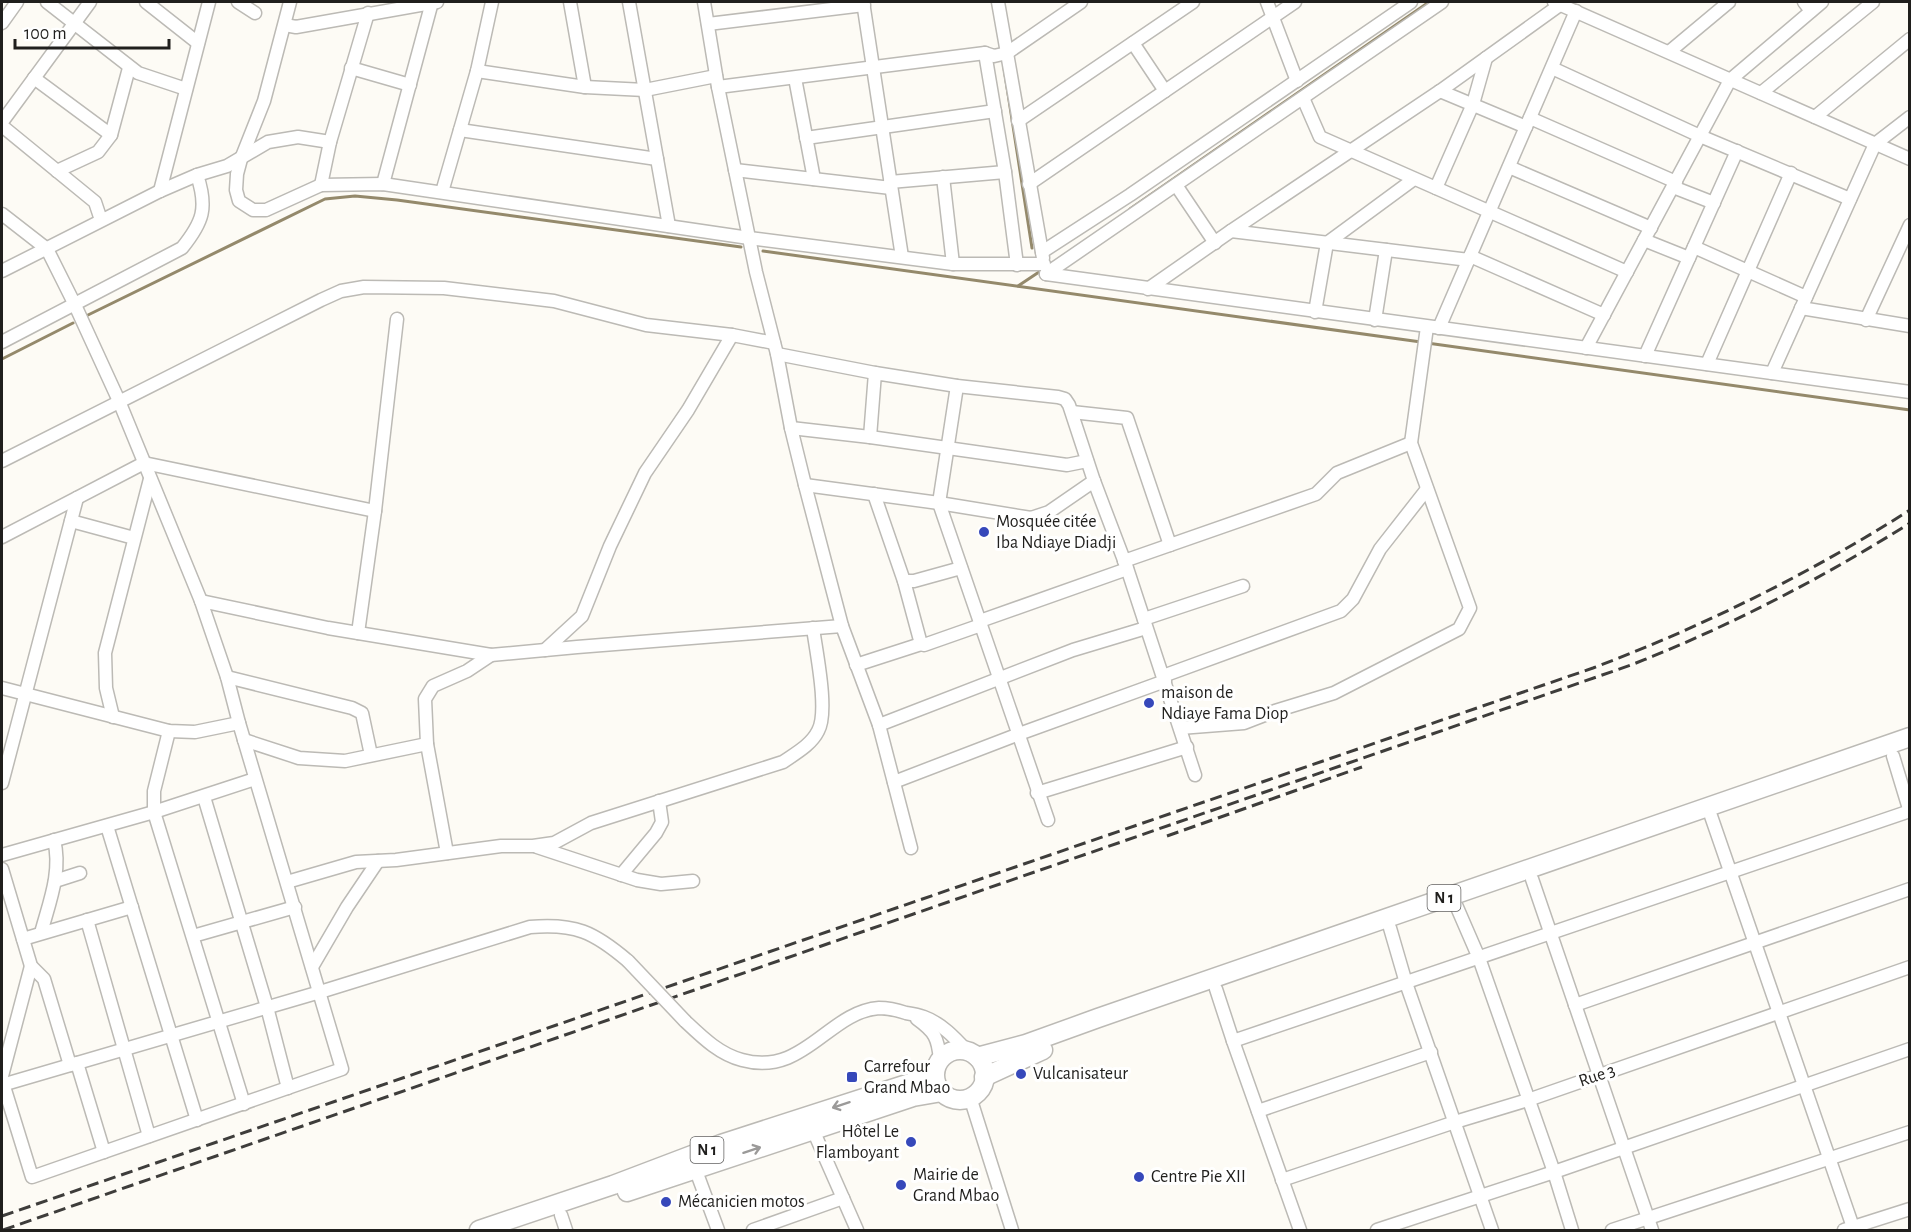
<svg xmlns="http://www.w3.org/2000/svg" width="1911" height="1232" font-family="'Alegreya Sans',sans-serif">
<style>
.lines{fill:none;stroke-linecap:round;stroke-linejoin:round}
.stream{stroke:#94896b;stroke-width:3}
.minor-casing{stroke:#bcbab5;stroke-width:15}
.highway-casing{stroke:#bcbab5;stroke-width:21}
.minor{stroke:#fff;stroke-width:12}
.highway{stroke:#fff;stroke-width:18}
.rail{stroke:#3e3d3b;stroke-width:3;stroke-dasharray:12 6;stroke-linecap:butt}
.minor-bridge-casing{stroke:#bcbab5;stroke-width:15;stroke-linecap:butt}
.minor-bridge{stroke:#fff;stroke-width:12}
.oneway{stroke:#9b9a99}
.poi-dot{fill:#3648ba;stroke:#fff;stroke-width:2}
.labels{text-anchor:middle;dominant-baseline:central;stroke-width:6;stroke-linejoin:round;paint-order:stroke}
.shield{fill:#fff;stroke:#636261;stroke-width:1.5}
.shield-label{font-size:16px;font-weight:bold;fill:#201f1d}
.poi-label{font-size:18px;fill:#201f1d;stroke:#fff;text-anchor:start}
.street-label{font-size:18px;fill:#201f1d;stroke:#fff}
</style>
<rect width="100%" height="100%" fill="#fdfbf5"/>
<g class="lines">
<g class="stream">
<path d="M 1004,68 L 1032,248"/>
<path d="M 1130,209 L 1429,2"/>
<path d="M 763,251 L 1421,342"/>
<path d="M 1018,286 L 1039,272"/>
<path d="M 88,315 L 325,199 L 355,196 L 397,200 L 741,247"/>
<path d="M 1427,343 L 1910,410"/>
<path d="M 2,359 L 73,323"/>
</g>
<g class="minor-casing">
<g id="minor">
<path d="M 47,2 L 138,73 L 186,89"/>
<path d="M 146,2 L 198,43"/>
<path d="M 238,2 L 255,13"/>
<path d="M 290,2 L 264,101 L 241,159 L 237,174 L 236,190 L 239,201 L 253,210 L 266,210 L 321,185 L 383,184 L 749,238 L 953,264 L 1044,264"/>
<path d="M 570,2 L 585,87"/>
<path d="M 629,2 L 669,226"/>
<path d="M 704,2 L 718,87 L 756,272 L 777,354 L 791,428 L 805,485 L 842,626 L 879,725 L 911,848"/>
<path d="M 863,2 L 902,257"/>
<path d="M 998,2 L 1043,258"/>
<path d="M 1267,2 L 1297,81"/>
<path d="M 1554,2 L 1910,159"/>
<path d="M 1804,2 L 1811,11"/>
<path d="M 2,23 L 17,2"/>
<path d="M 708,24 L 864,5"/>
<path d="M 285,25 L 296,27 L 437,2"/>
<path d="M 1133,43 L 1165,91"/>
<path d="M 1669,52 L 1729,2"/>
<path d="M 985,53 L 994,56 L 1007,53 L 1081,2"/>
<path d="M 351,68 L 410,85"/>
<path d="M 1552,68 L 1700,136 L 1850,199"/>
<path d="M 477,71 L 585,87 L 645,90 L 716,76"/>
<path d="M 34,78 L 111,135"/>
<path d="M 795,78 L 814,179"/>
<path d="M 718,87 L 985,53 L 1005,172 L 1017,265"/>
<path d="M 1440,91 L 1526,127"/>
<path d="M 1761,93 L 1873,2"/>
<path d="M 1303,98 L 1320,137 L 1627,272"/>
<path d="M 1815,117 L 1910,39"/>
<path d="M 1530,118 L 1676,182"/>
<path d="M 1018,121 L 1193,2"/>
<path d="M 2,122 L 90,2"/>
<path d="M 2,126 L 95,202 L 101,220"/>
<path d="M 460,130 L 657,159"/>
<path d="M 806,138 L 995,111"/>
<path d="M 1509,167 L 1651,228"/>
<path d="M 735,170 L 891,188"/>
<path d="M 57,171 L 98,152 L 111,135 L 129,68"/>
<path d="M 943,177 L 953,264"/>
<path d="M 890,182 L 1005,172"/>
<path d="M 383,184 L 432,2"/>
<path d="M 1029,184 L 1295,2"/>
<path d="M 321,185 L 330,142 L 368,13"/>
<path d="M 1176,185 L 1215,243"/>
<path d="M 1673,187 L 1714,203"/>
<path d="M 1436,188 L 1473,104 L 1486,58"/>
<path d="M 160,191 L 209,2"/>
<path d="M 442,192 L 477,71 L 492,2"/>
<path d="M 2,214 L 47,249 L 75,305 L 119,401 L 201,601 L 227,677 L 239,723 L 342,1069 L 32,1177 L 2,1080"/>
<path d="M 1231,231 L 1469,260"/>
<path d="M 1644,240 L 1689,258"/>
<path d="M 1694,247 L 1806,297"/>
<path d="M 1042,252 L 1130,195 L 1411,2"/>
<path d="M 1470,256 L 1604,315"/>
<path d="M 2,271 L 160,191 L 197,175 L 227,166 L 268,142 L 298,137 L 330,142"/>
<path d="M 1046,274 L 1910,392"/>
<path d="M 1046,274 L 1442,2"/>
<path d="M 1148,289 L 1231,231 L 1440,91 L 1564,2"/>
<path d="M 1801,308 L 1910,326"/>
<path d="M 1315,312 L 1327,243 L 1414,179"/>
<path d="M 1375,320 L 1386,250"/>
<path d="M 1866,320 L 1910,225"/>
<path d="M 1439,328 L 1576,11"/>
<path d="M 2,342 L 182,248 C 203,222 208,208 197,175"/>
<path d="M 1586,348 L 1730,80 L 1822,2"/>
<path d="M 777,354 L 875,373"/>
<path d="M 1645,356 L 1737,151"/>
<path d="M 1707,364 L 1791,173"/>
<path d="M 1772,373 L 1875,144 L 1910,117"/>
<path d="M 957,386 L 939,503 L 1048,820"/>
<path d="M 1072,412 L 1127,418 L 1170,545"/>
<path d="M 791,428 L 870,437 L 1067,465 L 1087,461"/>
<path d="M 870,437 L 875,373 L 957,386 L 1058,397 L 1065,399 L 1069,405 L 1094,481 L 1127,568 L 1195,775"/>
<path d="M 2,461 L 321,300 L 341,291 L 364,287 L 444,288 L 554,301 L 646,325 L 732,335 L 774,343"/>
<path d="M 805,485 L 939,503 L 1031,518 L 1049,512 L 1094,481"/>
<path d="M 874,494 L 904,581 L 921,644 L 924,645 L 981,625"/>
<path d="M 71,521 L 134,538"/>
<path d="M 2,537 L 144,463 L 375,511"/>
<path d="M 1124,561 L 1316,494 L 1337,473 L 1411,443"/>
<path d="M 904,581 L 914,581 L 961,568"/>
<path d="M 201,601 L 328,628 L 491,655 L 577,647 L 842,626"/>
<path d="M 1144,619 L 1243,586"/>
<path d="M 980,621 L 1127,569"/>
<path d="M 358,633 L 375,511 L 397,319"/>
<path d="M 545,650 L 582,616 L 610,546 L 645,473 L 688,410 L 732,335"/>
<path d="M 856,665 L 921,644"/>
<path d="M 1163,676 L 1341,611 L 1353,599 L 1380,549 L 1427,489"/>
<path d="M 227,677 L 352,708 L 362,713 L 371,755"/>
<path d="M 2,688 L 169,731 L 195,732 L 239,723"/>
<path d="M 113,717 L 106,688 L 105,653 L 150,479"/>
<path d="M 879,725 L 1073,650 L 1146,628"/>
<path d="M 1180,728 L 1244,723 L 1275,711 L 1334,693 L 1459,629 L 1470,608 L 1411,443 L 1427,327"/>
<path d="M 169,731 L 154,791 L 154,812 L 244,1104"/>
<path d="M 244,740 L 299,758 L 345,761 L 427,744"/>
<path d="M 1893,756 L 1910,812"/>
<path d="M 894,782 L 1019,734 L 1165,681"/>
<path d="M 2,783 L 77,498"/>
<path d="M 1037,793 L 1187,747"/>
<path d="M 204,797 L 267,1007 L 288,1088"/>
<path d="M 1711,816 L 1854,1230"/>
<path d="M 107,826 L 197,1120"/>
<path d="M 537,847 L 637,880 L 661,884 L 693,881"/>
<path d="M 447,853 L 427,744 L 425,699 L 433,686 L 467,671 L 491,655"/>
<path d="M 2,855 L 154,812 L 255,779"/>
<path d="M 2,869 L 31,966 L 44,979 L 70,1065"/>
<path d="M 621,875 L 656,833 L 662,822 L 659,801"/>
<path d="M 1532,879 L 1652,1230"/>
<path d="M 55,881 L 80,873"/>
<path d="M 287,882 L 356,862 L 396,860 L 501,846 L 533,846 L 554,843 L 591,823 L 783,762 C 796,753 811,745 818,731 C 829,712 816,651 813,628"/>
<path d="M 1456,905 L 1479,958 L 1554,1172 L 1572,1230"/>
<path d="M 87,920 L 149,1136"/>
<path d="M 1390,928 L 1406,983 L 1492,1230"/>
<path d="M 41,933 C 49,903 62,872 54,840"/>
<path d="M 193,936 L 295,907"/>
<path d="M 23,939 L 132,907"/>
<path d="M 312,967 L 347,907 L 378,861"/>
<path d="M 1216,989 L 1233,1041 L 1910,811"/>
<path d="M 1575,1005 L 1910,889"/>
<path d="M 917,1019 C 935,1032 938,1038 940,1060"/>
<path d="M 685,1021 C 702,1037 719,1054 742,1060 C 804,1077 828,1012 879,1008 C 889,1008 897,1010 906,1013 C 912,1014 918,1015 924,1017 C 941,1023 955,1038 967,1051"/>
<path d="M 1233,1041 L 1300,1230"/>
<path d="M 77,1063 L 104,1152"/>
<path d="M 2,1076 L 31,966"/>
<path d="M 2,1085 L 320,992 L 530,927 C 575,923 594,932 628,961"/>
<path d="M 970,1097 L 1012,1230"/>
<path d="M 1258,1111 L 1431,1052"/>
<path d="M 813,1130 L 857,1230"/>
<path d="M 695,1168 L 718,1230"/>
<path d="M 1282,1180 L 1455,1122 L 1528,1100 L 1910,967"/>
<path d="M 561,1215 L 566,1230"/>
<path d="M 753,1230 L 843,1198"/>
<path d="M 1377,1230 L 1554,1172 L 1910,1049"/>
<path d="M 1612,1230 L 1910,1132"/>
<path d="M 1844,1230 L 1910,1209"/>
</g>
</g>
<g class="highway-casing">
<g id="highway">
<circle cx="960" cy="1075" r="25"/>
<path d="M 977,1057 L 1026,1044 L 1098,1018 L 1910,737"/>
<path d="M 984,1077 L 1043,1050"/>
<path d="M 627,1192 L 913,1097 L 942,1092"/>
<path d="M 479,1230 L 613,1185 L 721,1144 L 910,1083 L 935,1071"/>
</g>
</g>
<use href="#minor" class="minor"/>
<use href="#highway" class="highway"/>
<g class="rail">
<path d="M 1167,836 L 1362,767"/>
<path d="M 2,1216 L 1593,668 C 1704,626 1809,574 1910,510"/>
<path d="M 3,1230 L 1631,665 C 1728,627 1821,579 1910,523"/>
</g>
<g class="minor-bridge-casing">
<path id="minor-bridge" d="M 628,961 L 685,1021"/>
</g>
<use href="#minor-bridge" class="minor-bridge"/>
</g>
<defs><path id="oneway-shaft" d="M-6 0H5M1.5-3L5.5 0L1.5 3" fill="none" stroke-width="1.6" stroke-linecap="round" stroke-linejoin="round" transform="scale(1.5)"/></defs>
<g class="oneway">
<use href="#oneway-shaft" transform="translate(841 1105) rotate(162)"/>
<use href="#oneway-shaft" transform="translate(752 1150) rotate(-18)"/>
</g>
<g class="poi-dot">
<circle cx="984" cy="532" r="6"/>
<circle cx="1149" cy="703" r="6"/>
<circle cx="1021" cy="1074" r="6"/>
<rect x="846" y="1071" width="12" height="12" rx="3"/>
<circle cx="911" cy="1142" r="6"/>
<circle cx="1139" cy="1177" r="6"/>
<circle cx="901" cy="1185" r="6"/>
<circle cx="666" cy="1202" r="6"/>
</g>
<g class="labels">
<g class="shield">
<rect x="1427.5" y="885" width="33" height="26" rx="4.5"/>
<rect x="690.5" y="1137" width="33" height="26" rx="4.5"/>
</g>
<g class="shield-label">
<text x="1444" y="898">N 1</text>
<text x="707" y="1150">N 1</text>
</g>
<g class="poi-label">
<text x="996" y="522">Mosquée citée<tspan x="996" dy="21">Iba Ndiaye Diadji</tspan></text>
<text x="1161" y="693">maison de<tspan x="1161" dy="21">Ndiaye Fama Diop</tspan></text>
<text x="864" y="1067">Carrefour<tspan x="864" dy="21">Grand Mbao</tspan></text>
<text x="1033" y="1074">Vulcanisateur</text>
<text x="899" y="1132" text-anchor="end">Hôtel Le<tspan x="899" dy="21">Flamboyant</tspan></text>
<text x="913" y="1175">Mairie de<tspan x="913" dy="21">Grand Mbao</tspan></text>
<text x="1151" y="1177">Centre Pie XII</text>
<text x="678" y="1202">Mécanicien motos</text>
</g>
<g class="street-label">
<text transform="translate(1597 1076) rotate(-19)">Rue 3</text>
</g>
</g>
<rect width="1911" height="1232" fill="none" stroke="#201f1d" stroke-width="6"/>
<path d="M15 39v9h154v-9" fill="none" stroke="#201f1d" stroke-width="3"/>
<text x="24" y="39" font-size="18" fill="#201f1d" stroke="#ffffff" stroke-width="4.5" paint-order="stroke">100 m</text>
</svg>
